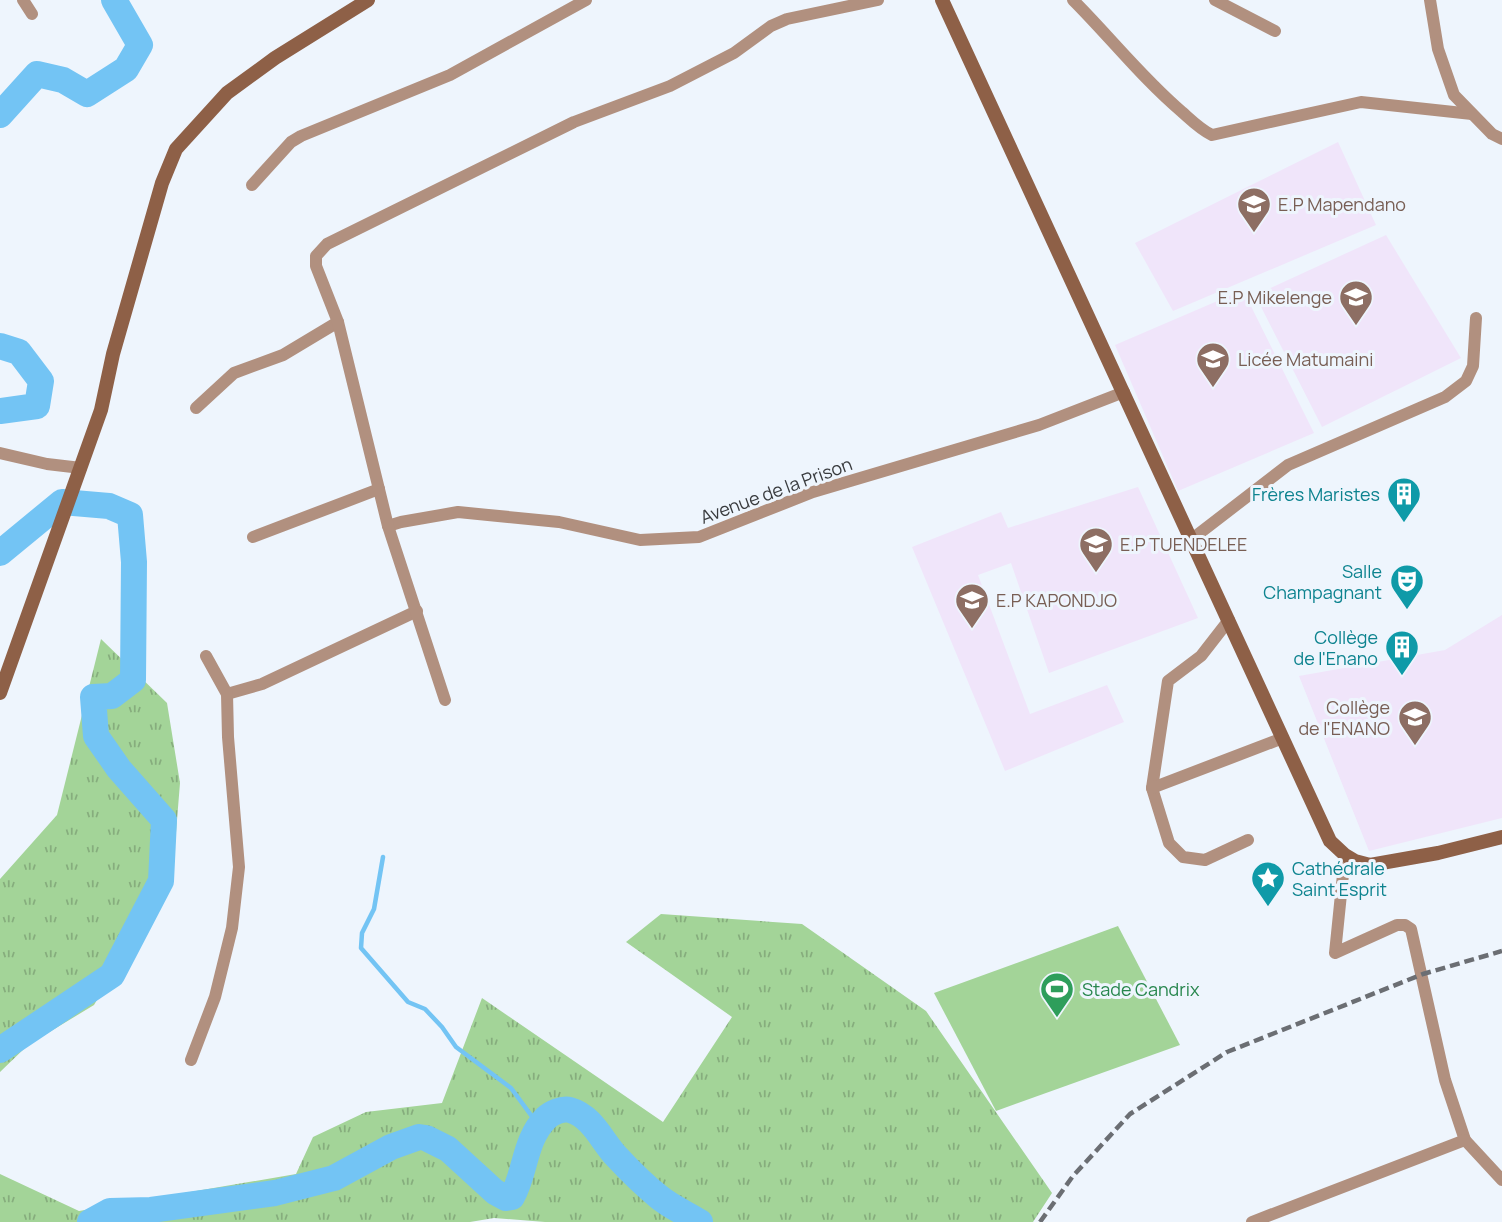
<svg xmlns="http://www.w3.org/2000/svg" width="1502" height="1222" font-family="Manrope,sans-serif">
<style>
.education{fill:#f0e5fa}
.grass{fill:url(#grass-tufts)}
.green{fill:#a3d498}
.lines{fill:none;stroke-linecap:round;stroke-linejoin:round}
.stream{stroke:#73c4f4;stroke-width:4.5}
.river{stroke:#73c4f4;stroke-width:26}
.street{stroke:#b1907f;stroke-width:12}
.secondary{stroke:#8e6047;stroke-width:14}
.rail{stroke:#6b6e73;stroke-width:4.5;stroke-dasharray:10 5;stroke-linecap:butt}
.labels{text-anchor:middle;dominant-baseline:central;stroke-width:6;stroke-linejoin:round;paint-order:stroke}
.education-label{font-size:18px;fill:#785e54;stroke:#eef5fd;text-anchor:start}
.street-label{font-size:18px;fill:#393b3e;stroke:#eef5fd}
.culture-label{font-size:18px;fill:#0d838f;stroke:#eef5fd;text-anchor:end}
.leisure-label{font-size:18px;fill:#27864d;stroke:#eef5fd;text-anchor:start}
</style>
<defs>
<pattern id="grass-tufts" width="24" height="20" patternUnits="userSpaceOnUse" patternTransform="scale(1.75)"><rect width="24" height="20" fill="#a3d498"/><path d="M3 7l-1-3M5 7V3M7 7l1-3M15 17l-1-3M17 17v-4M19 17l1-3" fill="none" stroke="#86ad7d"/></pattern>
</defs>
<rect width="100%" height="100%" fill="#eef5fd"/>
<g class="education">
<path d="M 1338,142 L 1376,225 L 1173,311 L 1135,243 Z"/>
<path d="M 1386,235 L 1461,358 L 1322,427 L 1255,295 Z"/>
<path d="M 1243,290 L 1314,433 L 1178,491 L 1115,345 Z"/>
<path d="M 1138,487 L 1198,618 L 1049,673 L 1011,563 L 978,575 L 1030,714 L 1107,685 L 1124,722 L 1005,771 L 912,547 L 1001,512 L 1008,528 Z"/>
<path d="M 1502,615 L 1502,818 L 1369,851 L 1299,676 L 1445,650 Z"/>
</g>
<g class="grass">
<path d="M 101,639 L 167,703 L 180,783 L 173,869 L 94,1005 L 28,1045 L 0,1072 L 0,879 L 57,815 Z"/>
<path d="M 661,914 L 802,924 L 926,1011 L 1052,1193 L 1033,1222 L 545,1222 L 494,1218 L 470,1222 L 0,1222 L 0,1174 L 79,1211 L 296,1174 L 313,1137 L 366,1112 L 442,1103 L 482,998 L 663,1122 L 732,1017 L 626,942 Z"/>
</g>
<path class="green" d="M 1118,926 L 1180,1045 L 996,1111 L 934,993 Z"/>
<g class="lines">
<path class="stream" d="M 383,857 L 374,909 L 362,933 L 361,948 L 408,1002 L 425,1009 L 442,1027 L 456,1047 L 511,1088 L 539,1126"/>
<g class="river">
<path d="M 0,115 L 37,74 L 63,80 L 87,94 L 126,69 L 140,45 L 114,0"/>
<path d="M 0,346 L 19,352 L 41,381 L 37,406 L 0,411"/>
<path d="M 0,553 L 62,502 L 109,506 L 130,515 L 134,562 L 133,680 L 112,696 L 93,697 L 96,736 L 119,769 L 164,820 L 161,881 L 112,975 L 0,1050"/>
<path d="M 90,1222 L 110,1211 L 151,1210 L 275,1193 L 334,1178 L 391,1147 L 419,1137 L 426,1138 L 448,1149 L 495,1192 L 506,1198 L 512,1197 C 526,1172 524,1140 546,1118 C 551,1113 562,1108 570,1110 C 592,1116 602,1141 616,1156 C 629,1170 644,1185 659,1197 C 671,1207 687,1214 700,1222"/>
</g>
<g class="street">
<path d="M 23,0 L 32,14"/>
<path d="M 1073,0 C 1110,37 1142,78 1182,112 C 1191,120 1201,130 1212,135 L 1361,102 L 1472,114"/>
<path d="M 1215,0 L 1275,31"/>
<path d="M 1430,0 L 1438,49 L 1454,95 L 1492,134 L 1502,139"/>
<path d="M 252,185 L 291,142 L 301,136 L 450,75 L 586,0"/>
<path d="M 196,408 L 234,373 L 283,355 L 338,322"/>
<path d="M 0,453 L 47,464 L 81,468"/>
<path d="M 388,526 L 401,522 L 458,512 L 559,522 L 640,540 L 699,537 L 813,492 L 1039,425 L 1124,392"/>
<path d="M 253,537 L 379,489"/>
<path d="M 1192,539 L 1288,465 L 1445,397 L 1466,381 L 1473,366 L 1476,318"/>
<path d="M 1229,620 L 1201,656 L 1168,681 L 1152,788 L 1169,843 L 1183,857 L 1205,860 L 1248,840"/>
<path d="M 227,694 L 262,684 L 417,611"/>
<path d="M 445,700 L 388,526 L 338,322 L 316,266 L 316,256 L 327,244 L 574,122 L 670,86 L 734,53 L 771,26 L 787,19 L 878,0"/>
<path d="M 1152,788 L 1283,738"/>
<path d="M 1345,855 L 1335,953 L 1397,925 L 1405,925 L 1411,929 L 1445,1080 L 1465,1140 L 1502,1180"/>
<path d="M 191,1060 L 215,997 L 232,928 L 239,867 L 228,737 L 227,694 L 206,656"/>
<path d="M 1252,1222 L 1465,1140"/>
</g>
<g class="secondary">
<path d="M 942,0 L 1330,841 L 1345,855 L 1355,861 L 1370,865 L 1438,853 L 1502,837"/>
<path d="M 0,693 L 101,410 L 113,354 L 162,183 L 176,149 L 227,93 L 275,58 L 368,0"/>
</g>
<path class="rail" d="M 1040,1222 L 1073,1176 L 1130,1114 L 1227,1052 L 1423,974 L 1502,951"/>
</g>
<defs>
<g id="school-pin" transform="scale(1.75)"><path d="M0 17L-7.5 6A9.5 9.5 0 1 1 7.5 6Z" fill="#8d6e63" stroke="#eef5fd"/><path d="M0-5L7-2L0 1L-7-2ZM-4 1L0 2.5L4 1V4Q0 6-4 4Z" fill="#fff"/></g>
<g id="building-pin" transform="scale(1.75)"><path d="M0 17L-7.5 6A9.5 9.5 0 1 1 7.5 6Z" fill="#0f9aa8" stroke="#eef5fd"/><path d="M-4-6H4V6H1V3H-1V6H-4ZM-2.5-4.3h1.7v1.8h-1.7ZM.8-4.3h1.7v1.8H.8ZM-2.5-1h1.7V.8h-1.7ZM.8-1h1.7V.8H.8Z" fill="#fff"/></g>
<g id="theatre-pin" transform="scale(1.75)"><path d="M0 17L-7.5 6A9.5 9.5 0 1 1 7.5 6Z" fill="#0f9aa8" stroke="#eef5fd"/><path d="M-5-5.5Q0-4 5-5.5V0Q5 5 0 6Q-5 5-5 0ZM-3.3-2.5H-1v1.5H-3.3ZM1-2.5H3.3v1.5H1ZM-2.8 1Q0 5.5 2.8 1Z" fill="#fff"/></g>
<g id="sight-pin" transform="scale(1.75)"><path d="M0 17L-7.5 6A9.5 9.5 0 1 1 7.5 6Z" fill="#0f9aa8" stroke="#eef5fd"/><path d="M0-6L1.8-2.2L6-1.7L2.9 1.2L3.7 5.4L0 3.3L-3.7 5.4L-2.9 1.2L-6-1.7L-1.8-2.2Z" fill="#fff"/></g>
<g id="stadium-pin" transform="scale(1.75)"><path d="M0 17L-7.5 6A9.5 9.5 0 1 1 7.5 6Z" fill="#2e9e5b" stroke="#eef5fd"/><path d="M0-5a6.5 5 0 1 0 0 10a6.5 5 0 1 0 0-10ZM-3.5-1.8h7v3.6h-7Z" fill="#fff"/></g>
</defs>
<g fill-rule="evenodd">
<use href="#school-pin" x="1254" y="204"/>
<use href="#school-pin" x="1356" y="297"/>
<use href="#school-pin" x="1213" y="359"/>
<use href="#building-pin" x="1404" y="494"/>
<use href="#school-pin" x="1096" y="544"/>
<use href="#theatre-pin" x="1407" y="581"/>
<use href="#school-pin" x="972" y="600"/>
<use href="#building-pin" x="1402" y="647"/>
<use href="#school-pin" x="1415" y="717"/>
<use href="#sight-pin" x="1268" y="878"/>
<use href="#stadium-pin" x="1057" y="989"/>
</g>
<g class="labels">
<g class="education-label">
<text x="1278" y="204">E.P Mapendano</text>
<text x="1332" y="297" text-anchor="end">E.P Mikelenge</text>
<text x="1238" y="359">Licée Matumaini</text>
<text x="1120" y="544">E.P TUENDELEE</text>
<text x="996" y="600">E.P KAPONDJO</text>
<text x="1390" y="707" text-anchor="end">Collège<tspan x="1390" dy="21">de l'ENANO</tspan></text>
</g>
<g class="street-label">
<text transform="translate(776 490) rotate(-20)">Avenue de la Prison</text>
</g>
<g class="culture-label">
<text x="1380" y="494">Frères Maristes</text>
<text x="1382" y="571">Salle<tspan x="1382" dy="21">Champagnant</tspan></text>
<text x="1378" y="637">Collège<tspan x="1378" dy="21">de l'Enano</tspan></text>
<text x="1292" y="868" text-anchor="start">Cathédrale<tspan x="1292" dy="21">Saint Esprit</tspan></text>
</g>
<g class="leisure-label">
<text x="1082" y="989">Stade Candrix</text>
</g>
</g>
</svg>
